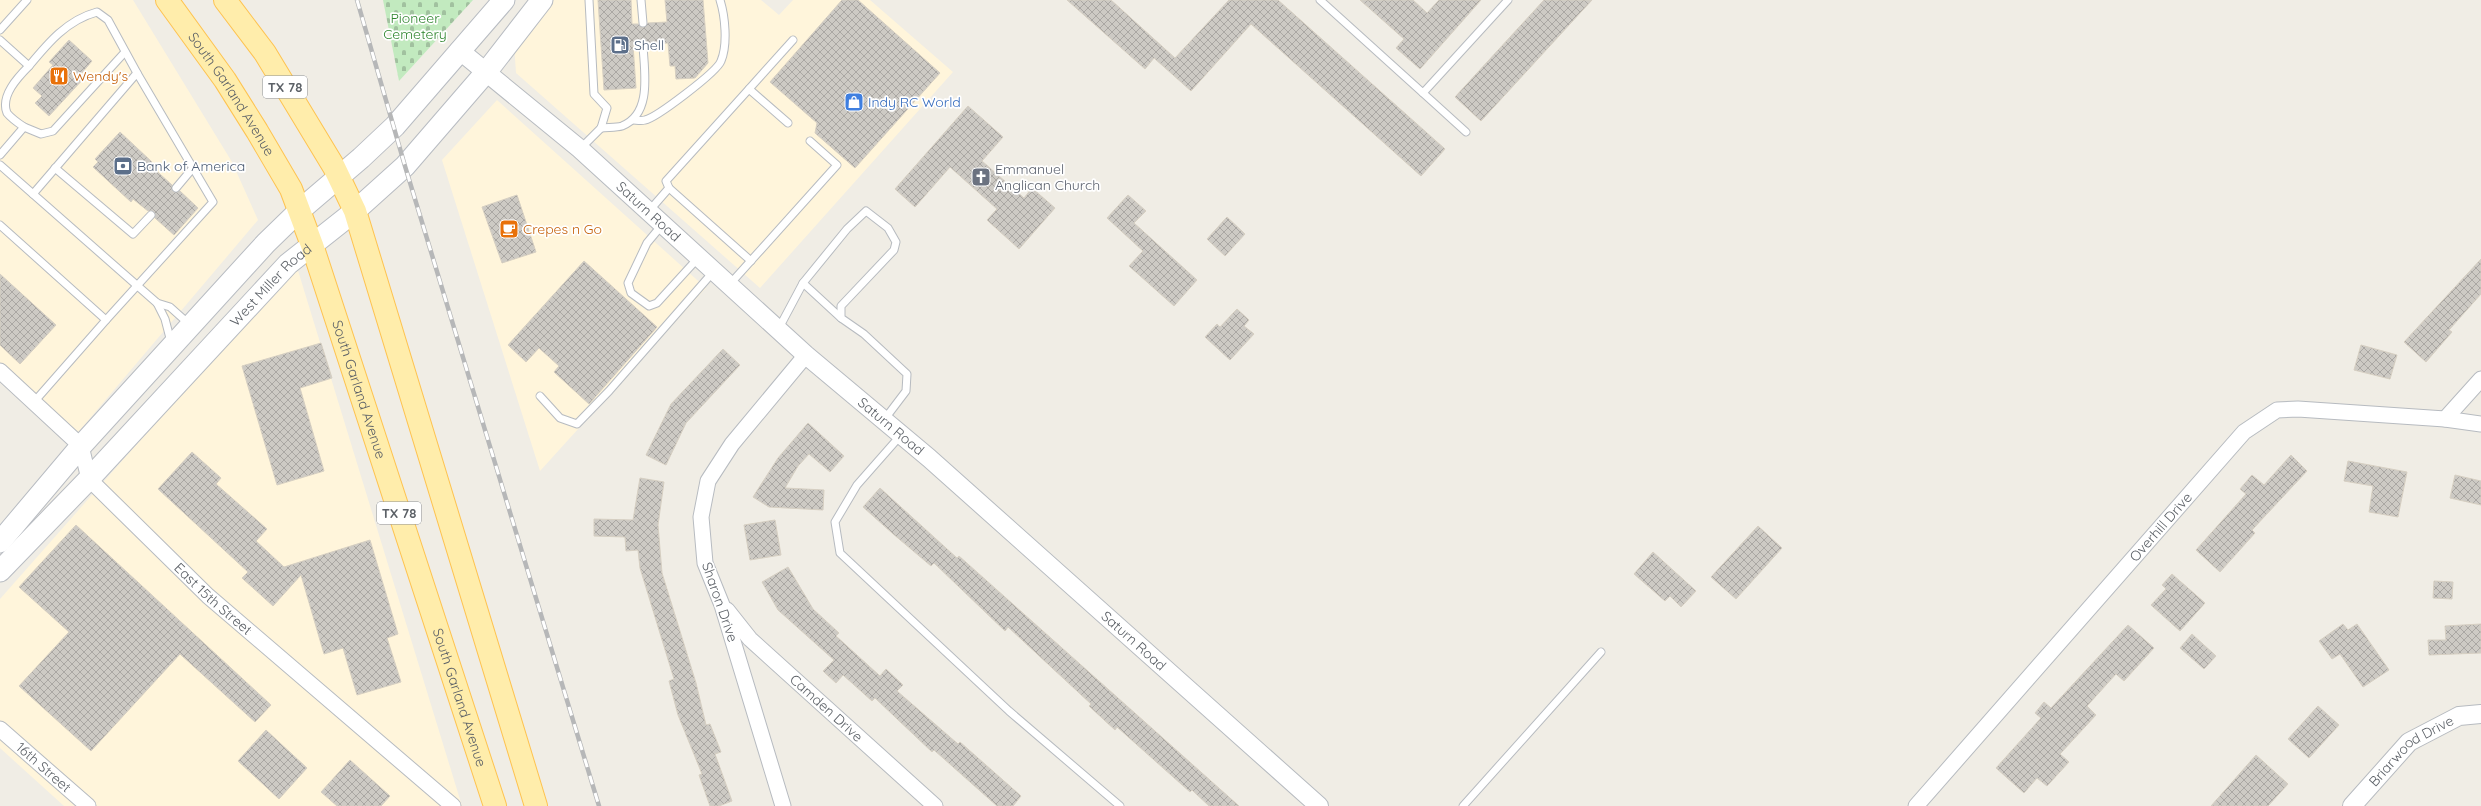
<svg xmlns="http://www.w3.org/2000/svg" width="2481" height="806" font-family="Quicksand,sans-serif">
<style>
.commercial{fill:#fff5db}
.cemetery{fill:url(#cemetery-stones)}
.building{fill:url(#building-cross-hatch);stroke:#d6cfc2}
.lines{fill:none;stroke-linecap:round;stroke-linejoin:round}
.service-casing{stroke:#b7bbc0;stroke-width:9}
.minor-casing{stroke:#b7bbc0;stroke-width:17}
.tertiary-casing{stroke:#b7bbc0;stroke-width:20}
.secondary-casing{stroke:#b8bcc2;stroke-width:23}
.primary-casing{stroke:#fec350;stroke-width:24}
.service{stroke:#fff;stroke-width:7}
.minor{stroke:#fff;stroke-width:15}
.tertiary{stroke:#fff;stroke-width:18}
.secondary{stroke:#fff;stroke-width:21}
.primary{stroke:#ffedab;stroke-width:22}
.rail-casing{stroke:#b6b7b8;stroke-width:4.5}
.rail{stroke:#fff;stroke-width:3;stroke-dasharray:9;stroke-linecap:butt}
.labels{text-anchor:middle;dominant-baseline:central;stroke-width:3.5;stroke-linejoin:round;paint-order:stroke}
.shield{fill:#fff;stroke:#8d9095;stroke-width:1}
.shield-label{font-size:13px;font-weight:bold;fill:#5c6167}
.park-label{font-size:14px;fill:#2e852d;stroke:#fff}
.service-label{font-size:14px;fill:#4e5e75;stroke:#fff;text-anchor:start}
.food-label{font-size:14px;fill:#c56008;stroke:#fff;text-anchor:start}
.street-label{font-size:14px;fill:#5c6167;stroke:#fff}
.shop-label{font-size:14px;fill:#366cbe;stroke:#fff;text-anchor:start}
.worship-label{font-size:14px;fill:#5b616d;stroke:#fff;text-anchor:start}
</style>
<defs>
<pattern id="cemetery-stones" width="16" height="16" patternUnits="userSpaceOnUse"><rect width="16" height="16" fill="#c2eabf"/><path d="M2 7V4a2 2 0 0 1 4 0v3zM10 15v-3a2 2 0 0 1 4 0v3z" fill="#a1c19f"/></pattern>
<pattern id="building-cross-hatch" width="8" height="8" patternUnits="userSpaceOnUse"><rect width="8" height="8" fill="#cdcac4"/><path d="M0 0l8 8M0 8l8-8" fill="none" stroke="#aaa7a3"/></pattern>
</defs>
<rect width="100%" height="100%" fill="#f0ede5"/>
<g class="commercial">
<path d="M 0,0 L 133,0 L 232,162 L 258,220 L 69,443 L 0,381 Z"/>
<path d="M 553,0 L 761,0 L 779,15 L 793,0 L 870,0 L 953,72 L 760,288 L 516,73 L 514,43 Z"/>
<path d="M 497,100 L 706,288 L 540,471 L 442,160 Z"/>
<path d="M 296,264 L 462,806 L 64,806 L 0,748 L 0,599 Z"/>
</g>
<path class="cemetery" d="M 383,0 L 473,0 L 399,81 Z"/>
<g class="building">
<path d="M 598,0 L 631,0 L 632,24 L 638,24 L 643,28 L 648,23 L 667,22 L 665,0 L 703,0 L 708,63 L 695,78 L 676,79 L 675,66 L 670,66 L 668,43 L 648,44 L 642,40 L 638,45 L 633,45 L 636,88 L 604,90 Z"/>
<path d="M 842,0 L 858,0 L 940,73 L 855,168 L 815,133 L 817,123 L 770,82 Z"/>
<path d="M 1067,0 L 1111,0 L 1175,58 L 1229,0 L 1278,0 L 1445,149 L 1421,176 L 1251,24 L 1191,91 L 1154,58 L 1145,69 Z"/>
<path d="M 1360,0 L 1413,0 L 1427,13 L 1439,0 L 1481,0 L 1420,69 L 1396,48 L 1404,39 Z"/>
<path d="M 1544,0 L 1592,0 L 1481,121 L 1455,97 Z"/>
<path d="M 69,40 L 92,61 L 81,74 L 85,77 L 49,116 L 35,103 L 42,96 L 33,88 L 53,65 L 49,62 Z"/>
<path d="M 968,106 L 1003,137 L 982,161 L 1024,198 L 1032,188 L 1055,208 L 1019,249 L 987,220 L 997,209 L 950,167 L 915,207 L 895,189 Z"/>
<path d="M 120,132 L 152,162 L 150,165 L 172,185 L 173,192 L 180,191 L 198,208 L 174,235 L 155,218 L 154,211 L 148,211 L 133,199 L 131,202 L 93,167 L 98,162 L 95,159 Z"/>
<path d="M 517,195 L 536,252 L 502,263 L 482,207 Z"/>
<path d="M 1128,195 L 1146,211 L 1134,223 L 1197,280 L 1174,306 L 1129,266 L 1143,251 L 1107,218 Z"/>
<path d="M 1227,217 L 1245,234 L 1225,256 L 1207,239 Z"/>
<path d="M 2481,259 L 2481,294 L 2449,330 L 2452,332 L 2426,362 L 2404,342 Z"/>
<path d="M 584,261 L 657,327 L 589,404 L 554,372 L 559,366 L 539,348 L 526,362 L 508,345 Z"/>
<path d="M 0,274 L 56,325 L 20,364 L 0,345 Z"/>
<path d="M 1237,309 L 1249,320 L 1244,326 L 1254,334 L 1230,360 L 1205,337 L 1217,324 L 1220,327 Z"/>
<path d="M 321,343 L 332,378 L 300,388 L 324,471 L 277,485 L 242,366 Z"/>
<path d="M 2361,345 L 2397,355 L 2390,379 L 2354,370 Z"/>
<path d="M 723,349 L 740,365 L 686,423 L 666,465 L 646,455 L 671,404 Z"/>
<path d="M 808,423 L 844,456 L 830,472 L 809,454 L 798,466 L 785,488 L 824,490 L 823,510 L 769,507 L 753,497 L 778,458 Z"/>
<path d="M 192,452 L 221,478 L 216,484 L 267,529 L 256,541 L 284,567 L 370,540 L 398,634 L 387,638 L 401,682 L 357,695 L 343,648 L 324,654 L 301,575 L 273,606 L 242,578 L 248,572 L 158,489 Z"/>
<path d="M 2291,455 L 2307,471 L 2252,530 L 2255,533 L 2220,572 L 2196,550 L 2246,494 L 2240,489 L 2252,475 L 2264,485 Z"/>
<path d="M 2348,461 L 2407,472 L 2398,517 L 2369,512 L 2373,486 L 2344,481 Z"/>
<path d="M 2455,475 L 2481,481 L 2481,505 L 2450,498 Z"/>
<path d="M 640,478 L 664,482 L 658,525 L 662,573 L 696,683 L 706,725 L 710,724 L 721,752 L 715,754 L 732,801 L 719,806 L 710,806 L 699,775 L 702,774 L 678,715 L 669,681 L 674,679 L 640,568 L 638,550 L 626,551 L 625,537 L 594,536 L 594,519 L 633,520 Z"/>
<path d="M 880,488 L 957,558 L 959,556 L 1239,806 L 1209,806 L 1192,790 L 1190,792 L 1117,727 L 1115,730 L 1089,706 L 1091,704 L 1008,627 L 1005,631 L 934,563 L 931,566 L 892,533 L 863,507 Z"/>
<path d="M 775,520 L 781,555 L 750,560 L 744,525 Z"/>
<path d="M 76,525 L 271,705 L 255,722 L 180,654 L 91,751 L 19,686 L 69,632 L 19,587 Z"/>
<path d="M 1758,526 L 1782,548 L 1736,599 L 1711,577 Z"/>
<path d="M 1653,552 L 1696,591 L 1681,607 L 1670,596 L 1665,601 L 1634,574 Z"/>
<path d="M 788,567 L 813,609 L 839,633 L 836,636 L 880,676 L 886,669 L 903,685 L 897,691 L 958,744 L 960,742 L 1021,796 L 1013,806 L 997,806 L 934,750 L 932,752 L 875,698 L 872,701 L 843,675 L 836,683 L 823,671 L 834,660 L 778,610 L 762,582 Z"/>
<path d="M 2172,574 L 2205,603 L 2180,631 L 2151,605 L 2166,589 L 2162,585 Z"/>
<path d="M 2434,581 L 2453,582 L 2452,599 L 2433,598 Z"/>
<path d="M 2343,624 L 2348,630 L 2357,624 L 2389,670 L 2363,687 L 2340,654 L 2332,659 L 2319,641 Z"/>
<path d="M 2481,624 L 2481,653 L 2429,655 L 2428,640 L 2446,640 L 2445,626 Z"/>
<path d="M 2128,625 L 2154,648 L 2124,681 L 2116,674 L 2087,706 L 2096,715 L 2060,754 L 2069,762 L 2047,786 L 2037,778 L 2024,793 L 1996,768 L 2041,718 L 2035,713 L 2044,702 L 2051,708 Z"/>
<path d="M 2192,634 L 2216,656 L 2204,669 L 2180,648 Z"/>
<path d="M 2318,706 L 2339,725 L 2309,758 L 2288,739 Z"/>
<path d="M 266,730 L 307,768 L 279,799 L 238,761 Z"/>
<path d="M 2256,755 L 2288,784 L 2268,806 L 2211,806 Z"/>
<path d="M 350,760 L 390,796 L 381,806 L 337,806 L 321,792 Z"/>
</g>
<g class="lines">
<g class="service-casing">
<g id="service">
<path d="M 641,0 L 643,23"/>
<path d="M 1320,0 L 1423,93 L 1508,0"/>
<path d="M 0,30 L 27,0"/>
<path d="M 0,40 L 29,66 C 48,43 67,20 97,12 L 108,20 L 137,73"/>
<path d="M 749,89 L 793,40"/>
<path d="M 1423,93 L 1466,132"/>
<path d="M 633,120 C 636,120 641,121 645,120 C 656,118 717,72 721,61 C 728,44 725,16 720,0"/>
<path d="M 24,127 L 41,134 L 53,131 L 125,52"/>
<path d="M 601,128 C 607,127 616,128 622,126 C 653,114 644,70 643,45"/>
<path d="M 580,149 L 601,128 L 607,108 L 594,94 L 589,0"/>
<path d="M 0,155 L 24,127 C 18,123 11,118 7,113 C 0,96 18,77 29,66"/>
<path d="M 0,165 L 33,194"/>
<path d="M 55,168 L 133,234 L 151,215"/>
<path d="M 176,188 L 192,169"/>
<path d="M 669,188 L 751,261"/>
<path d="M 649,211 L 669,188 L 666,181 L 749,89 L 788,123"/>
<path d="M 0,225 L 106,320 L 34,402"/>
<path d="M 662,225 L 647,243 L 628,283 L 631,293 L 649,306 L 657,303 L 699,257"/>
<path d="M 803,283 L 841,318"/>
<path d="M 730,284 L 837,165 L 810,141"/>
<path d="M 157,303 L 165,319 L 171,342"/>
<path d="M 106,320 L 213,202 L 137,73 L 33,194 L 157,303 L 170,307 L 189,324"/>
<path d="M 779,328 L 803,283 L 847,229 L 866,211 L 888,228 L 896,242 L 894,250 L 841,306 L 841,318 L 864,334 L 907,374 L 906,391 L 884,420"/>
<path d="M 540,396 L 560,418 L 577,424 L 609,391 L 714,271"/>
<path d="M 901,435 L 857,485 L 835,522 L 840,553 L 1009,711 L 1120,806"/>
<path d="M 1463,806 L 1601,652"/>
</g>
</g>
<g class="minor-casing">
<g id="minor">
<path id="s1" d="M 0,371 L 81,446 L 89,479 L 208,596 L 453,806"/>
<path d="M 2445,419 L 2481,379"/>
<path id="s2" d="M 727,610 L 750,639 L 935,806"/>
<path id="s3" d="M 0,729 L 88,806"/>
<path d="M 783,806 L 722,605 L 705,563 L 701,517 L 708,481 L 732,444 L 806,355"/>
<path id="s4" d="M 1916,806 L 2244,432 L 2277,410 L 2298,409 L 2445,419 L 2481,424"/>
</g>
</g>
<g class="tertiary-casing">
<g id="tertiary">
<path id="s5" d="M 459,50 L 580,149 L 806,355 L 929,458 L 1319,806"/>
<path id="s6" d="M 2352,806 L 2409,742 L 2459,716 L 2481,714"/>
</g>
</g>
<g class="secondary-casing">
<g id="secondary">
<path d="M 0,542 L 81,446 L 266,243 L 299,211 L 361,158 L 395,126 L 504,0"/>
<path id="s7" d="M 0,571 L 89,479 L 288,264 L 355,211 L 405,166 L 487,71 L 542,0"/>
</g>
</g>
<g class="primary-casing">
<g id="primary">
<path id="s8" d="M 167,0 L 225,80 L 257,131 L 291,189 L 312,245 L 495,806"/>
<path d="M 225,0 L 265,53 L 334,167 L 355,211 L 536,806"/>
</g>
</g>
<use href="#service" class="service"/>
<use href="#minor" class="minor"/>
<use href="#tertiary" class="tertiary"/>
<use href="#secondary" class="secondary"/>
<use href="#primary" class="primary"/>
<g class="rail-casing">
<path id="rail" d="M 357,0 L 405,166 L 599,806"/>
</g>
<use href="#rail" class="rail"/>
</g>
<defs>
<g id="fuel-square" transform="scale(1)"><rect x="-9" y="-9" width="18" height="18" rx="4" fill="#5c6f8a" stroke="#fff"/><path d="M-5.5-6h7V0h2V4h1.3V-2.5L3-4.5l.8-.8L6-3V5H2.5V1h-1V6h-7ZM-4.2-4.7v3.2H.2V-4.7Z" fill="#fff"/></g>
<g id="restaurant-square" transform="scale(1)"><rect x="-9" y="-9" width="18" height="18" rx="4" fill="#e8710a" stroke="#fff"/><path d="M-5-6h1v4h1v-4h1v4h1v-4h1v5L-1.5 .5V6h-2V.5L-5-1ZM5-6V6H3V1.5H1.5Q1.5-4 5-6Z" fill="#fff"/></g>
<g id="shop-square" transform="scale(1)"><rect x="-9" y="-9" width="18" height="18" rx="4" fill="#3f7fe0" stroke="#fff"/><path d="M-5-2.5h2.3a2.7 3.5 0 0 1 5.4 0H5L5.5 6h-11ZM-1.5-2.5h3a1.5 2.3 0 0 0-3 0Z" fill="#fff"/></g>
<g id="bank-square" transform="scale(1)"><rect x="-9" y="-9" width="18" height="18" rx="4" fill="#5c6f8a" stroke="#fff"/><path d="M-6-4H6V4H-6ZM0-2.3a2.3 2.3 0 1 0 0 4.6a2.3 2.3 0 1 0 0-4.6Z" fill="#fff"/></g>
<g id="church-square" transform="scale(1)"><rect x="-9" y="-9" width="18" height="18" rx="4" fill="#6b7280" stroke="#fff"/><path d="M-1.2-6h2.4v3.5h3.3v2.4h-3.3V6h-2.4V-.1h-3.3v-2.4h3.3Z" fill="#fff"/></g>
<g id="cafe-square" transform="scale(1)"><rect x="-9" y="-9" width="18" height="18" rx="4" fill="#e8710a" stroke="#fff"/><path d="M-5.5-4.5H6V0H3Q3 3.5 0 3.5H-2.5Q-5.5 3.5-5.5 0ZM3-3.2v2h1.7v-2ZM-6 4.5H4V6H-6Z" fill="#fff"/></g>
</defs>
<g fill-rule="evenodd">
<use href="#fuel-square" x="620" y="45"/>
<use href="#restaurant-square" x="59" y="76"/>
<use href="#shop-square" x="854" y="102"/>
<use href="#bank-square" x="123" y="166"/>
<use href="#church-square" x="981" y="177"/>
<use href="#cafe-square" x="509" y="229"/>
</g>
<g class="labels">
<g class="shield">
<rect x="263" y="76" width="44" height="22" rx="3"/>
<rect x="377" y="502" width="44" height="22" rx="3"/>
</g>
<g class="shield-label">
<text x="285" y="87">TX 78</text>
<text x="399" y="513">TX 78</text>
</g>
<g class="park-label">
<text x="415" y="18">Pioneer<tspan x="415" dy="16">Cemetery</tspan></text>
</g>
<g class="service-label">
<text x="634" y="45">Shell</text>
<text x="137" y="166">Bank of America</text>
</g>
<g class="food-label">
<text x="73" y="76">Wendy's</text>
<text x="523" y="229">Crepes n Go</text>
</g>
<g class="street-label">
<text stroke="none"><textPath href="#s8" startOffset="114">South Garland Avenue</textPath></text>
<text stroke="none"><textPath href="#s5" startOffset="249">Saturn Road</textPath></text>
<text stroke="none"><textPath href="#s7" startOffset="394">West Miller Road</textPath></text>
<text stroke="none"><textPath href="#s8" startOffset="438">South Garland Avenue</textPath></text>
<text stroke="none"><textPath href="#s5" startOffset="573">Saturn Road</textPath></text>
<text stroke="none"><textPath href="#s4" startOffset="371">Overhill Drive</textPath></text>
<text stroke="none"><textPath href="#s1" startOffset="317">East 15th Street</textPath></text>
<text transform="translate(720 602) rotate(71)">Sharon Drive</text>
<text stroke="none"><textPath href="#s5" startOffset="897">Saturn Road</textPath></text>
<text stroke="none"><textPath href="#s8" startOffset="762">South Garland Avenue</textPath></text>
<text stroke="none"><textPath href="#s2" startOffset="140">Camden Drive</textPath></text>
<text stroke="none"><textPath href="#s6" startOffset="82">Briarwood Drive</textPath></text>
<text stroke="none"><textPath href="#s3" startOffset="58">16th Street</textPath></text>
</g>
<g class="shop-label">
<text x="868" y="102">Indy RC World</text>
</g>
<g class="worship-label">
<text x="995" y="169">Emmanuel<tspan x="995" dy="16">Anglican Church</tspan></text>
</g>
</g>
</svg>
